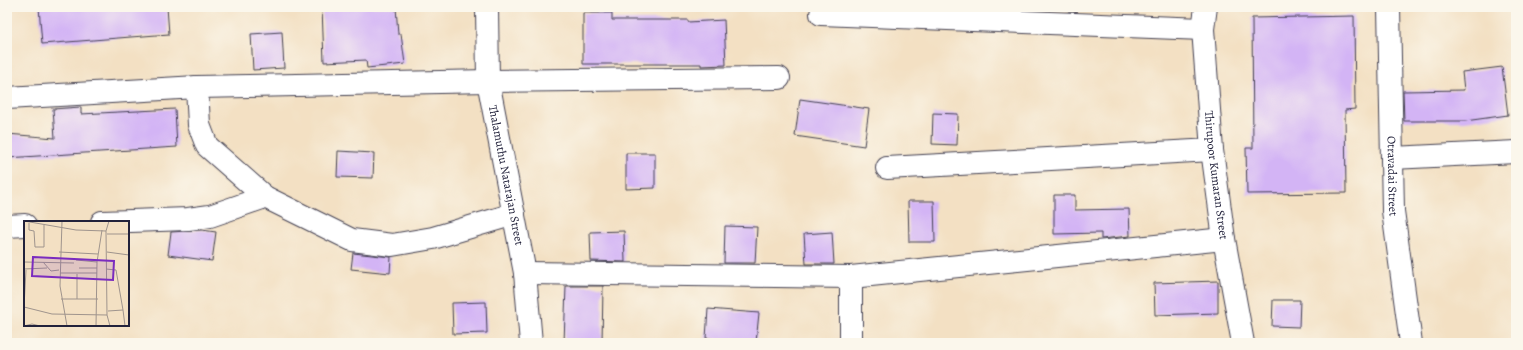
<svg xmlns="http://www.w3.org/2000/svg" width="1523" height="350" font-family="Alegreya,serif">
<style>
.building{fill:#d3b4f5}
.lines{fill:none;stroke-linecap:round;stroke-linejoin:round}
.minor-casing{stroke:#413e4f;stroke-width:24}
.minor{stroke:#fff;stroke-width:22}
.labels{text-anchor:middle;dominant-baseline:central;stroke-width:3.5;stroke-linejoin:round;paint-order:stroke}
.street-label{font-size:12px;fill:#22223b;stroke:#fbf7ec}
.inset-road{fill:none;stroke:#9f948d;stroke-width:1}
.view{fill:#7b2cbf;fill-opacity:0.15;stroke:#7b2cbf;stroke-width:2}
.inset-edge{fill:none;stroke:#22223b;stroke-width:2}
</style>
<rect width="100%" height="100%" fill="#fbf7ec"/>
<filter id="ink" filterUnits="userSpaceOnUse"><feTurbulence type="fractalNoise" baseFrequency=".025" numOctaves="2"/><feDisplacementMap in="SourceGraphic" scale="8" xChannelSelector="R" yChannelSelector="G"/><feConvolveMatrix kernelMatrix="1 2 1 2 8 2 1 2 1" color-interpolation-filters="sRGB"/></filter>
<filter id="wash" filterUnits="userSpaceOnUse"><feTurbulence type="fractalNoise" baseFrequency=".012" numOctaves="4" result="noise"/><feDisplacementMap in="SourceGraphic" scale="16" xChannelSelector="R" yChannelSelector="G"/><feGaussianBlur stdDeviation="0.9" result="paint"/><feColorMatrix in="noise" values="0 0 0 0 0 0 0 0 0 0 0 0 0 0 0 0 0 1.4 0 .05"/><feComposite in="paint" operator="in"/></filter>
<g filter="url(#wash)">
<rect width="100%" height="100%" fill="#f3e0c3"/>
<g id="blocks">
<g class="building">
<path d="M 39,7 L 167,7 L 169,34 L 42,44 Z"/>
<path d="M 322,7 L 396,7 L 398,34 L 401,34 L 405,64 L 367,68 L 366,60 L 324,62 Z"/>
<path d="M 583,13 L 612,13 L 612,20 L 688,20 L 688,22 L 724,20 L 726,65 L 701,66 L 701,64 L 583,64 Z"/>
<path d="M 1354,16 L 1355,109 L 1345,110 L 1346,193 L 1247,194 L 1246,148 L 1253,148 L 1252,18 Z"/>
<path d="M 282,32 L 284,68 L 253,70 L 251,34 Z"/>
<path d="M 1502,67 L 1508,115 L 1465,121 L 1404,121 L 1403,91 L 1464,90 L 1462,72 Z"/>
<path d="M 800,99 L 869,109 L 864,146 L 795,136 Z"/>
<path d="M 81,107 L 81,114 L 175,109 L 177,147 L 7,158 L 7,134 L 55,138 L 53,109 Z"/>
<path d="M 933,113 L 958,114 L 957,145 L 932,144 Z"/>
<path d="M 338,151 L 374,153 L 373,178 L 337,177 Z"/>
<path d="M 626,153 L 655,153 L 655,188 L 626,189 Z"/>
<path d="M 1054,195 L 1075,195 L 1075,210 L 1129,209 L 1130,236 L 1101,239 L 1101,233 L 1054,234 Z"/>
<path d="M 908,201 L 934,201 L 935,242 L 909,242 Z"/>
<path d="M 725,226 L 757,227 L 755,263 L 724,263 Z"/>
<path d="M 202,230 L 216,232 L 212,261 L 168,255 L 171,232 Z"/>
<path d="M 624,231 L 625,262 L 591,261 L 590,232 Z"/>
<path d="M 832,232 L 834,264 L 806,264 L 804,234 Z"/>
<path d="M 353,253 L 391,257 L 390,273 L 351,269 Z"/>
<path d="M 1218,281 L 1218,313 L 1155,315 L 1154,283 Z"/>
<path d="M 566,286 L 603,286 L 602,343 L 564,343 Z"/>
<path d="M 1273,300 L 1300,300 L 1299,327 L 1272,326 Z"/>
<path d="M 486,302 L 487,333 L 453,334 L 452,303 Z"/>
<path d="M 708,309 L 759,313 L 756,342 L 706,338 Z"/>
</g>
</g>
</g>
<g filter="url(#ink)">
<use href="#blocks" fill-opacity="0" stroke="#413e4f" stroke-width="1"/>
<g class="lines">
<g class="minor-casing">
<g id="minor">
<path id="s1" d="M 487,7 L 488,81 L 525,273 L 531,343"/>
<path id="s2" d="M 1206,7 L 1203,29 L 1212,150 L 1224,239 L 1243,343"/>
<path id="s3" d="M 1389,7 L 1393,211 L 1411,343"/>
<path d="M 821,14 L 1203,29"/>
<path d="M 197,87 L 199,125 L 207,146 L 265,197 L 352,240 L 392,245 L 433,238 L 514,214"/>
<path d="M 7,98 L 197,87 L 488,81 L 779,78"/>
<path d="M 1392,158 L 1516,152"/>
<path d="M 887,168 L 1212,150"/>
<path d="M 102,222 L 188,219 L 210,216 L 265,197"/>
<path d="M 7,226 L 25,225"/>
<path d="M 525,273 L 851,277 L 1224,239"/>
<path d="M 851,277 L 851,343"/>
</g>
</g>
<use href="#minor" class="minor"/>
</g>
</g>
<g class="labels">
<g class="street-label">
<text stroke="none"><textPath href="#s1" startOffset="170">Thalamuthu Natarajan Street</textPath></text>
<text stroke="none"><textPath href="#s2" startOffset="169">Thirupoor Kumaran Street</textPath></text>
<text stroke="none"><textPath href="#s3" startOffset="169">Otravadai Street</textPath></text>
</g>
</g>
<g transform="translate(24 221)">
<rect width="105" height="105" fill="#f3e0c3"/>
<path class="inset-road" d="M 0,0 L 52,9 L 82,10 L 85,0M 38,0 L 36,65 L 43,105M 5,2 L 5,9 L 10,10 L 11,26 L 20,26 L 20,4M 82,10 L 83,94 L 86,105M 83,13 L 105,13M 35,31 L 74,33M 83,31 L 105,34M 52,39 L 73,41M 0,41 L 50,42M 19,41 L 27,50 L 35,49M 55,47 L 73,47M 0,48 L 23,47M 82,48 L 92,49 L 99,89M 36,52 L 73,52M 53,53 L 53,78M 37,78 L 74,78M 0,86 L 28,93 L 83,94M 0,86 L 2,49M 84,90 L 99,89 L 101,105M 0,105 L 8,103 L 16,105M 72,105 L 73,41 L 78,9"/>
<path class="view" d="M 9,36 L 90,40 L 89,59 L 8,55 Z"/>
<rect width="105" height="105" class="inset-edge"/>
</g>
<rect width="1523" height="350" fill="none" stroke="#fbf7ec" stroke-width="24"/>
</svg>
